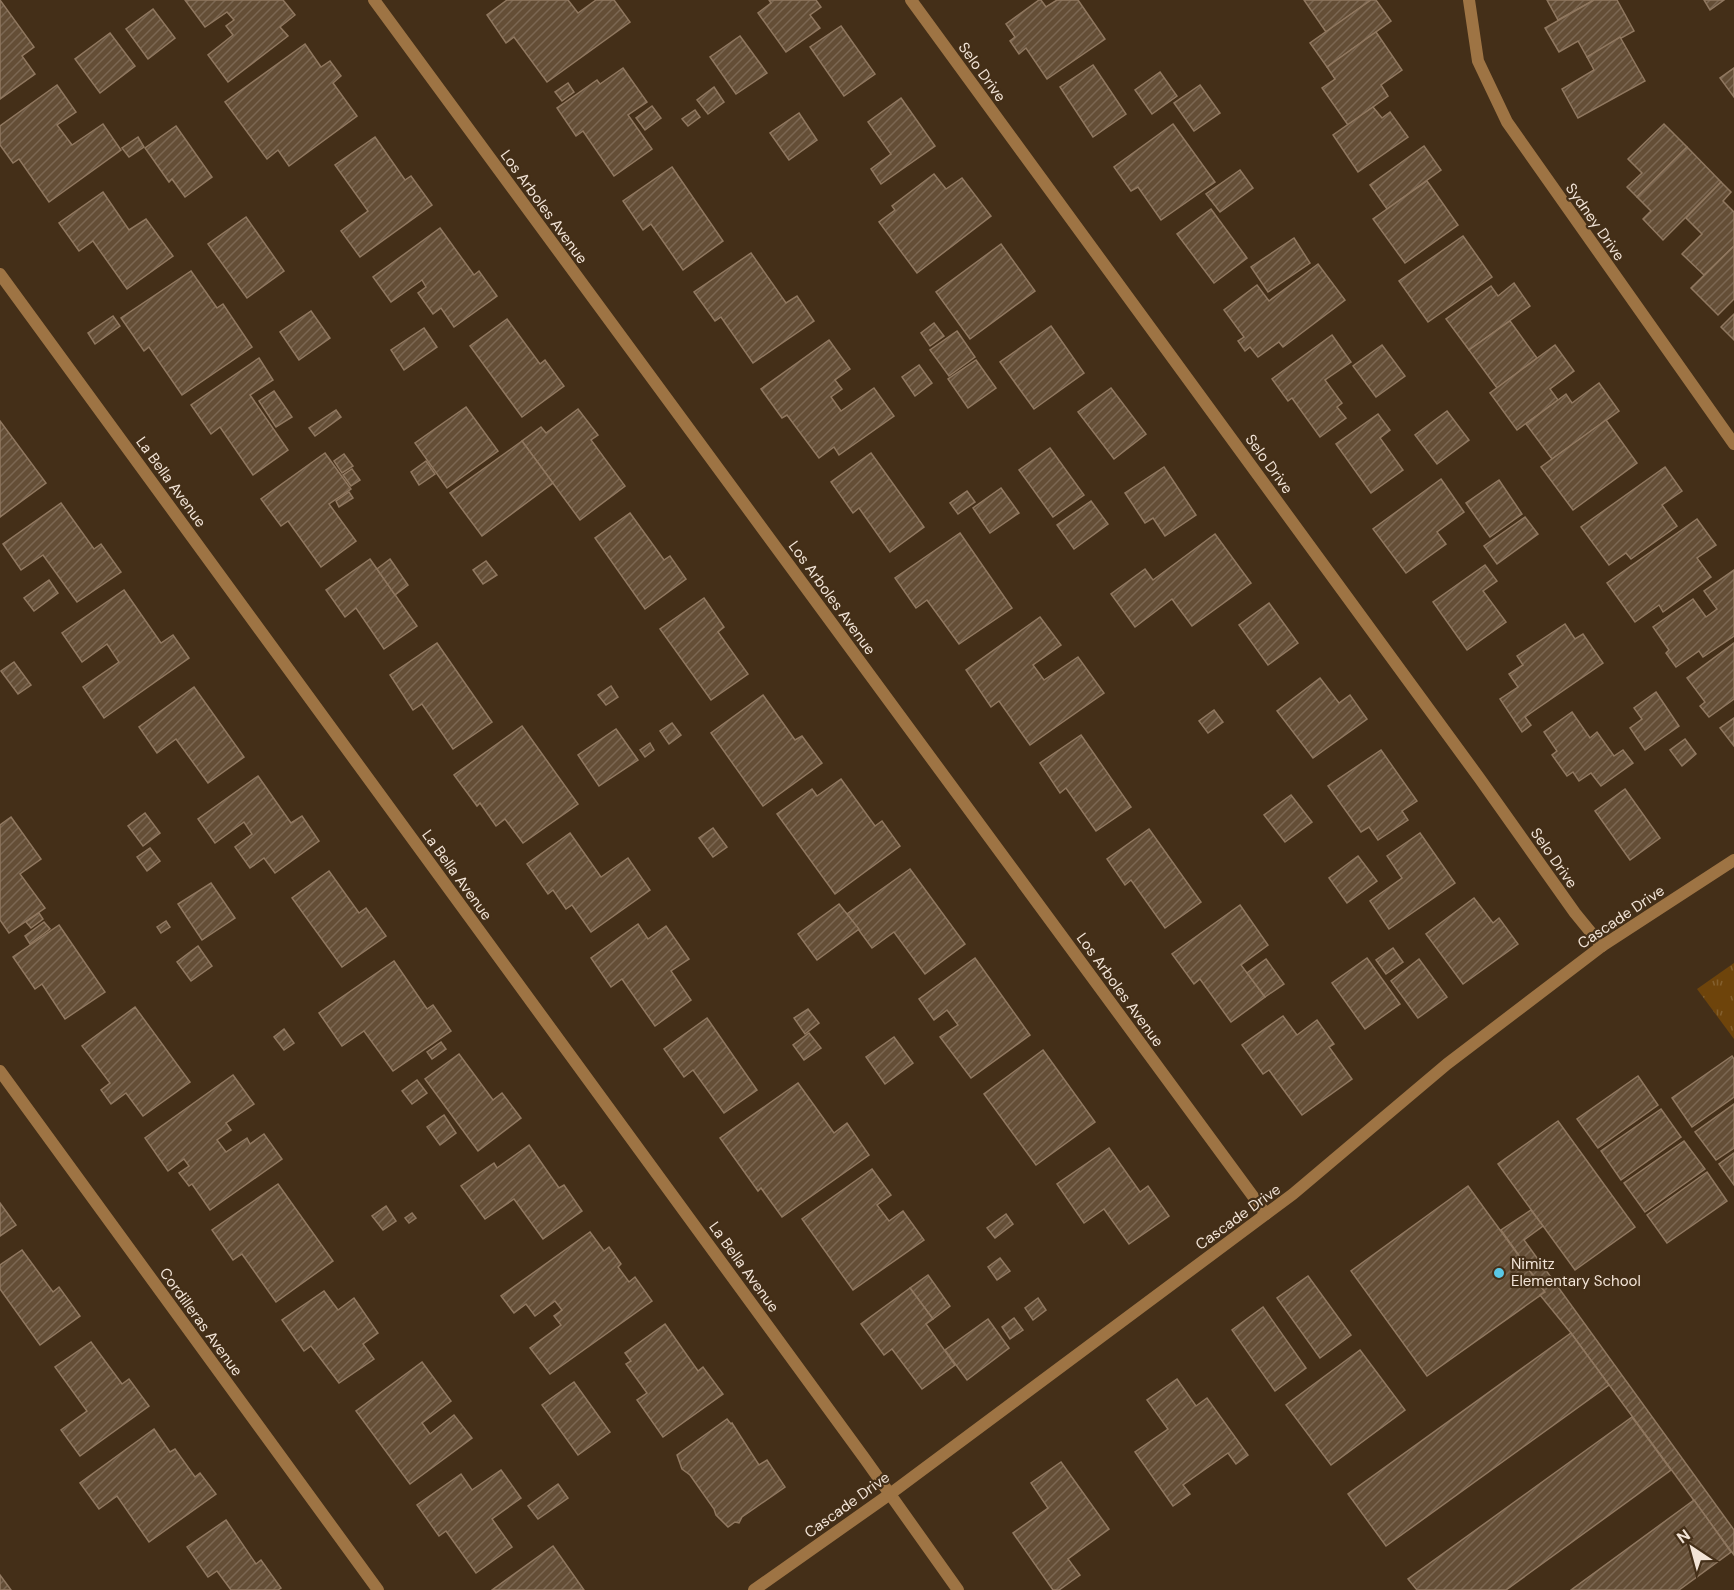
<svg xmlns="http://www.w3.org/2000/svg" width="1734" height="1590" font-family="'DM Sans',sans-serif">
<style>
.park{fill:url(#park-tufts)}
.building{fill:url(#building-hatch);stroke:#907860;stroke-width:1.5}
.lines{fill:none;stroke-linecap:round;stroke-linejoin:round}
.minor{stroke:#9e7444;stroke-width:12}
.poi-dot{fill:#5ac8e5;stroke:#442f18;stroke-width:2}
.labels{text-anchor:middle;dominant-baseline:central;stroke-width:4.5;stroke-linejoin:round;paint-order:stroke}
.street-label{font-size:15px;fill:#f2e4d7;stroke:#442f18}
.poi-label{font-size:15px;fill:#f2e4d7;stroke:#442f18;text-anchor:start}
</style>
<defs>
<pattern id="park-tufts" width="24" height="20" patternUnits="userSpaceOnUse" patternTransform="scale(1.5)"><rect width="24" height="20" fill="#6e440b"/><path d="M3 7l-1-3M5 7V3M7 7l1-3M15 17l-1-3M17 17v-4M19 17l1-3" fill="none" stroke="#835f2e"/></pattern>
<pattern id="building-hatch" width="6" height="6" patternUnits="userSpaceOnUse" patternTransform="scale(1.5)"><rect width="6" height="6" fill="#644e36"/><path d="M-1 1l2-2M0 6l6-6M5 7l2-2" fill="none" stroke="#7b6752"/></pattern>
</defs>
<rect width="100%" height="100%" fill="#442f18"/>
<path class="park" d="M 1734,963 L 1734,1039 L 1697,989 Z"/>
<g class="building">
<path d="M 0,0 L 34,47 L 22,56 L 35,74 L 0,99 Z"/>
<path d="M 185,0 L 283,0 L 295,15 L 280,27 L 288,36 L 228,82 L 208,55 L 233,35 L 226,26 L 234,20 L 227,12 L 205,27 Z"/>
<path d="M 507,0 L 568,0 L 578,13 L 596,0 L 614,0 L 630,22 L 547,82 L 514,37 L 506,43 L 487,15 Z"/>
<path d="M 769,0 L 816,0 L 821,7 L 810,15 L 820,28 L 786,52 L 758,13 L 771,3 Z"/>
<path d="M 1039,0 L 1041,0 L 1046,7 L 1057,0 L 1078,0 L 1105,39 L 1047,79 L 1026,48 L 1019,54 L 1010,41 L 1015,37 L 1006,24 Z"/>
<path d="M 1304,0 L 1371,0 L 1326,32 Z"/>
<path d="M 1371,0 L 1376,0 L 1391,21 L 1327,67 L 1310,43 Z"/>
<path d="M 1547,0 L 1594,0 L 1558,20 Z"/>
<path d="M 1594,0 L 1617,0 L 1634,31 L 1587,57 L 1578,41 L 1559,52 L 1545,28 Z"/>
<path d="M 1704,0 L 1724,0 L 1710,10 Z"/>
<path d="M 153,9 L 175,38 L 148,59 L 126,29 Z"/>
<path d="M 841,26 L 875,74 L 844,96 L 810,47 Z"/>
<path d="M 1376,32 L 1402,70 L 1381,85 L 1388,96 L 1348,125 L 1322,88 L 1335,79 L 1327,67 Z"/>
<path d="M 110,33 L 135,66 L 100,93 L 75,59 Z"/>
<path d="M 740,36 L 767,73 L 736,94 L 710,57 Z"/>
<path d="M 1620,37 L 1645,81 L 1578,118 L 1562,89 L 1594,70 L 1587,57 Z"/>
<path d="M 305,44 L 321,67 L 330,61 L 341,76 L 333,83 L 357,116 L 289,166 L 278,150 L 267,159 L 225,102 Z"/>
<path d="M 1093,65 L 1126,114 L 1093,137 L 1060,87 Z"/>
<path d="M 623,68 L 647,102 L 628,115 L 652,149 L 614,176 L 583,131 L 576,136 L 557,108 L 597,80 L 600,84 Z"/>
<path d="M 1734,68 L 1734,97 L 1720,78 Z"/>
<path d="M 1160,72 L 1177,96 L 1152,114 L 1135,90 Z"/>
<path d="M 568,83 L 574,92 L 562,101 L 555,92 Z"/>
<path d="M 57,85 L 76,112 L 57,125 L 72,145 L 103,124 L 121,150 L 49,202 L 19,159 L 13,163 L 0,145 L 0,126 Z"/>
<path d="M 1200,85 L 1220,113 L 1194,131 L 1174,103 Z"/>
<path d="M 714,87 L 724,102 L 708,114 L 697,100 Z"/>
<path d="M 901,98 L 935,146 L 881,184 L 871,169 L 891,154 L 868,122 Z"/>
<path d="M 652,106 L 661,118 L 645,130 L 636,118 Z"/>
<path d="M 1373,107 L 1382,118 L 1390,112 L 1408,137 L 1358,172 L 1333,135 Z"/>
<path d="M 695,110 L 700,117 L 688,126 L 682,119 Z"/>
<path d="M 799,113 L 817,140 L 789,160 L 770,133 Z"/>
<path d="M 1173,124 L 1215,182 L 1161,220 L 1138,187 L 1131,191 L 1114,167 Z"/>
<path d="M 1664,124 L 1687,147 L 1637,197 L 1627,187 L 1642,173 L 1628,159 Z"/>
<path d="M 176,126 L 212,177 L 185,197 L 172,179 L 169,182 L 145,148 Z"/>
<path d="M 138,137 L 144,147 L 129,157 L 122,148 Z"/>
<path d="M 375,137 L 405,180 L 411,176 L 432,205 L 360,257 L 341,231 L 368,211 L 335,165 Z"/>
<path d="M 1424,146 L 1441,170 L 1387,209 L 1370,185 Z"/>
<path d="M 1687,147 L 1721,182 L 1663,240 L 1643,219 L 1651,211 L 1637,197 Z"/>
<path d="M 672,167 L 723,241 L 683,270 L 651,224 L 643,230 L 623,201 Z"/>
<path d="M 1240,170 L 1253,188 L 1220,212 L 1206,194 Z"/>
<path d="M 934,174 L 946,189 L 962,178 L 991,216 L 917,273 L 879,222 L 895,210 L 892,206 Z"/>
<path d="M 1427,181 L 1458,225 L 1405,263 L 1373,219 Z"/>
<path d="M 1721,182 L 1731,192 L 1723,201 L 1734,212 L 1734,246 L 1704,275 L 1682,254 L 1702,234 L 1686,218 Z"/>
<path d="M 103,192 L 129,230 L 146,219 L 173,256 L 127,289 L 93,241 L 79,251 L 59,223 Z"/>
<path d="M 1211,209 L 1247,258 L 1214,283 L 1177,234 Z"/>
<path d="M 246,217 L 284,271 L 247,298 L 208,244 Z"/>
<path d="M 440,228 L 474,275 L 479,271 L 497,296 L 454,327 L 441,308 L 433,314 L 418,293 L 426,287 L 422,280 L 391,302 L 373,277 Z"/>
<path d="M 1463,236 L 1492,277 L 1428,322 L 1399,281 Z"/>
<path d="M 1294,238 L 1310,263 L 1268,292 L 1251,267 Z"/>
<path d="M 1001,244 L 1035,291 L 970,339 L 936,292 Z"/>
<path d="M 1734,246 L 1734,299 L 1718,315 L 1691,288 Z"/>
<path d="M 751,253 L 786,303 L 797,296 L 814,321 L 753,363 L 721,317 L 715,321 L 694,292 Z"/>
<path d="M 1318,264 L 1345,300 L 1283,347 L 1279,342 L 1258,357 L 1250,347 L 1245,351 L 1238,341 L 1244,337 L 1224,310 L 1257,285 L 1269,301 Z"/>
<path d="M 191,271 L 217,308 L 223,304 L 252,347 L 182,395 L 149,347 L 144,351 L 121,318 Z"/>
<path d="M 1514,283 L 1530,306 L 1469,350 L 1446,319 L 1491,286 L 1498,296 Z"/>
<path d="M 311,311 L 330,338 L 299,360 L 280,332 Z"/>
<path d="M 1734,314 L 1734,340 L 1721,327 Z"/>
<path d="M 113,316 L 120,326 L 95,344 L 88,333 Z"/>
<path d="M 507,319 L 540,364 L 545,360 L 564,386 L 522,417 L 470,346 Z"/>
<path d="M 1510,321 L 1537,358 L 1497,388 L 1469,350 Z"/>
<path d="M 934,323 L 944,336 L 930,346 L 921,333 Z"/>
<path d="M 1051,326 L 1084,373 L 1034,409 L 1000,362 Z"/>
<path d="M 424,328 L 437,347 L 404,370 L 391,350 Z"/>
<path d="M 957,331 L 975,357 L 949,376 L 930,350 Z"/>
<path d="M 1332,335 L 1351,362 L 1325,380 L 1342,403 L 1337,407 L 1346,418 L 1320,437 L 1292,398 L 1288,401 L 1272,379 Z"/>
<path d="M 829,340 L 850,369 L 835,380 L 842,389 L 831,397 L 841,411 L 874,388 L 894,416 L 839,455 L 834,447 L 819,458 L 787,415 L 782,418 L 761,389 Z"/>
<path d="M 1382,345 L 1405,376 L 1376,397 L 1353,366 Z"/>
<path d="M 1555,345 L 1574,371 L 1550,389 L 1558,400 L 1517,430 L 1490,393 Z"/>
<path d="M 259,358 L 273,380 L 250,395 L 288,450 L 253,475 L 220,427 L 211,434 L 191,405 Z"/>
<path d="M 976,360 L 996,388 L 968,408 L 948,379 Z"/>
<path d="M 919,365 L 932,383 L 915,396 L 902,377 Z"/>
<path d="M 1599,383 L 1619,411 L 1552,459 L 1526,424 L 1566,394 L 1572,403 Z"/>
<path d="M 1111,388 L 1146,434 L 1114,459 L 1078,412 Z"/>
<path d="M 274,391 L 292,417 L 276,427 L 259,401 Z"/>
<path d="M 466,407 L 498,451 L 447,488 L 415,443 Z"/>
<path d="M 578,409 L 598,435 L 591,440 L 625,486 L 580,520 L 522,441 L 541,427 L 546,433 Z"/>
<path d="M 336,410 L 341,417 L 315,436 L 309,428 Z"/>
<path d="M 1447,411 L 1469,440 L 1437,464 L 1415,435 Z"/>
<path d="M 1378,414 L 1390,430 L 1380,438 L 1403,470 L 1371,493 L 1336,444 Z"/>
<path d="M 1606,420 L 1637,463 L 1573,510 L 1541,467 Z"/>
<path d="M 0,421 L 46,483 L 0,517 Z"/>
<path d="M 522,441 L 553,483 L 482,536 L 450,493 Z"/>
<path d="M 1050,448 L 1084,495 L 1053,517 L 1019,470 Z"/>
<path d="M 325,453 L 351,489 L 329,504 L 356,541 L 321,567 L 288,521 L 281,526 L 261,499 Z"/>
<path d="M 871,453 L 924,527 L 890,552 L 859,508 L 853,513 L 831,482 Z"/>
<path d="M 344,454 L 353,466 L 342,473 L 334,461 Z"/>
<path d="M 426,461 L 435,474 L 419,485 L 411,472 Z"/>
<path d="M 1164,467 L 1196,515 L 1165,536 L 1153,518 L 1145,523 L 1125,493 Z"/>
<path d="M 1665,467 L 1682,491 L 1662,505 L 1677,526 L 1631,559 L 1626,553 L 1609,565 L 1581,527 Z"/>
<path d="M 352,469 L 360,480 L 351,486 L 343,475 Z"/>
<path d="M 1441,479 L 1464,512 L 1437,532 L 1446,544 L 1406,573 L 1373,529 Z"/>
<path d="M 1499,480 L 1522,514 L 1490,537 L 1466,503 Z"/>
<path d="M 1001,488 L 1019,513 L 990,533 L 973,508 Z"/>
<path d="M 967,491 L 975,502 L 958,514 L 950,503 Z"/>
<path d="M 349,492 L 353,498 L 339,507 L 336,501 Z"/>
<path d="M 1091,501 L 1108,524 L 1074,549 L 1057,525 Z"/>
<path d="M 61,503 L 94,549 L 101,544 L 121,572 L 77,602 L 43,555 L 21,570 L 3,544 Z"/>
<path d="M 630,513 L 664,560 L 670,556 L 686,579 L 645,609 L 595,538 Z"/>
<path d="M 1525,517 L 1538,534 L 1497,564 L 1484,546 Z"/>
<path d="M 1697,519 L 1716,545 L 1697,558 L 1711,577 L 1663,612 L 1659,605 L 1635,622 L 1607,583 Z"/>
<path d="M 960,533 L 1012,608 L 959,644 L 927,600 L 916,608 L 895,578 Z"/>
<path d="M 1215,534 L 1251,583 L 1192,626 L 1172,599 L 1135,627 L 1111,594 L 1145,569 L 1153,580 Z"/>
<path d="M 370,559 L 417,626 L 384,649 L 356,608 L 345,617 L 326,590 Z"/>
<path d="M 390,559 L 408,585 L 395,595 L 377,569 Z"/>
<path d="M 486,561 L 497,575 L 483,584 L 473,570 Z"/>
<path d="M 1485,565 L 1497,581 L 1483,591 L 1506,622 L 1467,650 L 1433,602 Z"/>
<path d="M 1734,570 L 1734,636 L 1703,657 L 1699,651 L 1676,667 L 1666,653 L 1669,650 L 1653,627 L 1693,599 L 1706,617 L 1717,609 L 1704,591 Z"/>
<path d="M 49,580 L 58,593 L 34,611 L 24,598 Z"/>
<path d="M 124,590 L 161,643 L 173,635 L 189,658 L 104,718 L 83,687 L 119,662 L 107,644 L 82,662 L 62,633 Z"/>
<path d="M 704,598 L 724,627 L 718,632 L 748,674 L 711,700 L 660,629 Z"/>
<path d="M 1269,603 L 1298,643 L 1268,665 L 1239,625 Z"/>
<path d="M 1040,617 L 1061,645 L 1033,665 L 1044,680 L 1078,657 L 1104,693 L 1030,745 L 999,701 L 991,707 L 966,670 Z"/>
<path d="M 1565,624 L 1575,639 L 1583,634 L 1603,663 L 1525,717 L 1531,725 L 1522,732 L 1500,699 L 1518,687 L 1509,674 L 1523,665 L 1517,656 Z"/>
<path d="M 437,643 L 492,722 L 453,749 L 422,704 L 413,710 L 390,675 Z"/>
<path d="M 1734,643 L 1734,699 L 1709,717 L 1700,706 L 1705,702 L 1687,678 Z"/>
<path d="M 14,662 L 31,685 L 18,694 L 1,671 Z"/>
<path d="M 1320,678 L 1339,703 L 1350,695 L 1367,719 L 1313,758 L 1277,711 Z"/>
<path d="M 611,686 L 618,697 L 606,705 L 598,695 Z"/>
<path d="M 194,687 L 244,757 L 208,783 L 176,739 L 157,753 L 139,727 Z"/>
<path d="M 1656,692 L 1679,726 L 1645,750 L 1630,728 L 1642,719 L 1634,708 Z"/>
<path d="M 763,695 L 795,740 L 802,736 L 822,763 L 763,806 L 711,733 Z"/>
<path d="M 1214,710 L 1223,722 L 1208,733 L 1199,721 Z"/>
<path d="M 1572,712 L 1590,738 L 1597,732 L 1614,756 L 1623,750 L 1633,763 L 1601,786 L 1591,773 L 1579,781 L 1573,772 L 1567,776 L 1552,755 L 1557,751 L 1544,732 Z"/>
<path d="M 1734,718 L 1734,746 L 1720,728 Z"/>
<path d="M 672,723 L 681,735 L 669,744 L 660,731 Z"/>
<path d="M 522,726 L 578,804 L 523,843 L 505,819 L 496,826 L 480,803 L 477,806 L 454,775 Z"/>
<path d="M 616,729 L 638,760 L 599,786 L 578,755 Z"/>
<path d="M 1081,735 L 1131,807 L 1096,831 L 1066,788 L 1060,793 L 1040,763 Z"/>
<path d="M 1685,739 L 1696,754 L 1682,766 L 1670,750 Z"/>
<path d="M 650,743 L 654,750 L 645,757 L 640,750 Z"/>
<path d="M 1381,750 L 1417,801 L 1402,811 L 1408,820 L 1378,840 L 1369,827 L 1361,832 L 1328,786 Z"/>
<path d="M 258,776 L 291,823 L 302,816 L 319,841 L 275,873 L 264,858 L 250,868 L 235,847 L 252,834 L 244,822 L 215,843 L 198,819 Z"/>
<path d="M 841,779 L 875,826 L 882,821 L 900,846 L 835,894 L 777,814 L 812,789 L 817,796 Z"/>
<path d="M 1625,789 L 1660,838 L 1630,860 L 1595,811 Z"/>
<path d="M 1291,795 L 1312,822 L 1285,842 L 1264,815 Z"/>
<path d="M 145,813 L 160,833 L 143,846 L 128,826 Z"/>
<path d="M 11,817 L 41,859 L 20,874 L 45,908 L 9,933 L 0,920 L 0,825 Z"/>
<path d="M 713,828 L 727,847 L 713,857 L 699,838 Z"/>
<path d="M 1149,829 L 1201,902 L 1165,928 L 1131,880 L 1125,885 L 1107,859 Z"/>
<path d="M 570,833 L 601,877 L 628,858 L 650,890 L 591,932 L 572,905 L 566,909 L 553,890 L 548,894 L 527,864 Z"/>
<path d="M 1420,833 L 1455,883 L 1389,929 L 1370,901 L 1402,878 L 1387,856 Z"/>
<path d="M 150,848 L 160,861 L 147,871 L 137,857 Z"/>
<path d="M 1358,856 L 1377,881 L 1347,903 L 1329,878 Z"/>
<path d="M 910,869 L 965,944 L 925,974 L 894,932 L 872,948 L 847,914 Z"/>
<path d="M 329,871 L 359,913 L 366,908 L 386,936 L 342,967 L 292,898 Z"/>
<path d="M 211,883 L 235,918 L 202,940 L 178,904 Z"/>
<path d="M 1474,898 L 1493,923 L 1499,918 L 1518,944 L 1463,984 L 1426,934 Z"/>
<path d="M 839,904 L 859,929 L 817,960 L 798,934 Z"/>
<path d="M 1240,905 L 1268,945 L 1241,965 L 1265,997 L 1231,1022 L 1200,979 L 1194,984 L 1172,954 Z"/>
<path d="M 39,913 L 43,919 L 31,928 L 26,922 Z"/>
<path d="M 166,921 L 170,927 L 161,933 L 157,927 Z"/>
<path d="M 44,922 L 50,929 L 30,944 L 25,936 Z"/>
<path d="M 638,924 L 648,939 L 666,926 L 689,959 L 671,971 L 691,1000 L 655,1026 L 622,979 L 611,987 L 591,958 Z"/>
<path d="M 59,925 L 105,992 L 65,1019 L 42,984 L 35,989 L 13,957 Z"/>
<path d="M 198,946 L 212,966 L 191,981 L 177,962 Z"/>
<path d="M 1393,948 L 1403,962 L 1386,974 L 1376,960 Z"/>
<path d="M 975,958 L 1030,1035 L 971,1078 L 940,1037 L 958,1025 L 947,1010 L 934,1020 L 919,999 Z"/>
<path d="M 1367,958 L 1400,1004 L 1365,1029 L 1332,983 Z"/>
<path d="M 1266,959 L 1284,984 L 1265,997 L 1247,973 Z"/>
<path d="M 1419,959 L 1447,997 L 1418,1018 L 1391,981 Z"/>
<path d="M 394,961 L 427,1009 L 433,1005 L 451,1031 L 393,1071 L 364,1031 L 342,1046 L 319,1013 Z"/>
<path d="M 135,1007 L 190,1082 L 143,1116 L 126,1093 L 111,1104 L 101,1090 L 110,1083 L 82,1046 Z"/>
<path d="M 808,1009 L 819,1023 L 805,1034 L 794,1018 Z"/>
<path d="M 1283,1016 L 1297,1035 L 1317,1020 L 1334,1044 L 1329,1047 L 1352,1079 L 1302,1115 L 1269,1070 L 1263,1074 L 1242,1045 Z"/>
<path d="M 707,1018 L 757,1090 L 724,1113 L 693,1070 L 684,1077 L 664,1049 Z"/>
<path d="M 284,1029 L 294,1043 L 284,1050 L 274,1037 Z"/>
<path d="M 809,1033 L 821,1048 L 804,1060 L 793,1045 Z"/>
<path d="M 894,1037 L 913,1063 L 885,1084 L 866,1057 Z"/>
<path d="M 441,1042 L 446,1049 L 432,1059 L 427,1052 Z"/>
<path d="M 1043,1050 L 1095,1122 L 1036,1165 L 984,1094 Z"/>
<path d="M 459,1054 L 493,1100 L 502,1093 L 521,1118 L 478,1151 L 425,1079 Z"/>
<path d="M 1732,1056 L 1734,1059 L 1734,1097 L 1692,1127 L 1672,1098 Z"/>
<path d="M 233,1075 L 254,1104 L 226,1123 L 231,1130 L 217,1140 L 226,1152 L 247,1138 L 250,1144 L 264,1134 L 282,1159 L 210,1210 L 192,1184 L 189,1186 L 179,1173 L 189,1166 L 184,1159 L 168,1171 L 145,1138 Z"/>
<path d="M 1638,1076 L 1658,1105 L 1598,1148 L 1577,1119 Z"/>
<path d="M 417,1080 L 427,1093 L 412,1104 L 402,1091 Z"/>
<path d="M 798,1083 L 834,1133 L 847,1123 L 869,1155 L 782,1217 L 761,1188 L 758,1191 L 720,1138 Z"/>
<path d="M 1734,1104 L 1734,1148 L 1716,1160 L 1695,1132 Z"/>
<path d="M 1661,1109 L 1681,1137 L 1621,1180 L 1601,1151 Z"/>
<path d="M 444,1115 L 456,1133 L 440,1145 L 427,1127 Z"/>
<path d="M 1558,1121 L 1635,1227 L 1575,1270 L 1498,1164 Z"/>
<path d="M 1684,1141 L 1705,1169 L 1645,1212 L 1624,1183 Z"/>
<path d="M 529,1145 L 559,1188 L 564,1185 L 582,1211 L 543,1239 L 514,1199 L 485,1219 L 461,1186 L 494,1163 L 497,1168 Z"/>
<path d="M 1109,1148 L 1140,1192 L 1148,1186 L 1169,1216 L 1129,1244 L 1104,1209 L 1084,1223 L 1057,1184 Z"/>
<path d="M 1734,1153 L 1734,1185 L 1719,1164 Z"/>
<path d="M 872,1169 L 891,1195 L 877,1205 L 889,1221 L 903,1211 L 924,1240 L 853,1290 L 802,1219 Z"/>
<path d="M 1707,1172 L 1727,1201 L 1667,1243 L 1647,1215 Z"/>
<path d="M 278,1184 L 333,1261 L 276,1302 L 242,1254 L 233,1260 L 212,1230 Z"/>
<path d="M 1468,1186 L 1545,1292 L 1427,1376 L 1351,1271 Z"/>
<path d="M 0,1203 L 16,1225 L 0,1236 Z"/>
<path d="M 386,1206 L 396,1221 L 383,1230 L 372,1216 Z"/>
<path d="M 1531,1210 L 1543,1226 L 1524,1240 L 1734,1530 L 1734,1555 L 1571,1333 L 1540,1295 L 1545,1292 L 1501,1230 Z"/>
<path d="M 412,1213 L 416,1218 L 409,1223 L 405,1218 Z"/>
<path d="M 1006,1214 L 1013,1224 L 995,1238 L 987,1228 Z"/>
<path d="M 590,1232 L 604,1251 L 609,1247 L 621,1264 L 618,1267 L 629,1282 L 635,1277 L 652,1301 L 550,1374 L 530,1348 L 561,1325 L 554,1316 L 562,1310 L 555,1301 L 535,1316 L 526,1304 L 514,1313 L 501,1296 Z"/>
<path d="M 22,1250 L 53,1292 L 59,1287 L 80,1316 L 40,1345 L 0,1289 L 0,1265 Z"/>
<path d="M 1000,1258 L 1010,1271 L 997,1280 L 988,1267 Z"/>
<path d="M 928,1275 L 950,1306 L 933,1319 L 910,1288 Z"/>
<path d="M 1308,1276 L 1351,1335 L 1320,1358 L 1277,1298 Z"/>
<path d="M 910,1288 L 933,1319 L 926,1324 L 955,1365 L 922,1389 L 892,1349 L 884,1355 L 861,1324 Z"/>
<path d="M 324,1291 L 338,1310 L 354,1298 L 378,1333 L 363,1344 L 374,1359 L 339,1383 L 311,1346 L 304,1351 L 282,1320 Z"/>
<path d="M 1038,1298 L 1046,1310 L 1033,1320 L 1025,1308 Z"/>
<path d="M 1263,1307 L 1306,1368 L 1275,1391 L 1232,1330 Z"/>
<path d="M 1014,1318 L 1023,1330 L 1010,1339 L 1002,1327 Z"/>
<path d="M 988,1319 L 1009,1348 L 967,1380 L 945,1350 Z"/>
<path d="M 665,1324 L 698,1371 L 703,1367 L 723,1394 L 663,1437 L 637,1400 L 647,1393 L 626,1364 L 631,1361 L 625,1353 Z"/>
<path d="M 1571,1333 L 1609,1385 L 1386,1546 L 1348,1494 Z"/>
<path d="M 91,1342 L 122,1384 L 129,1379 L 149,1406 L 80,1456 L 61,1430 L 87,1411 L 55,1367 Z"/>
<path d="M 1360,1350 L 1405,1410 L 1331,1465 L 1286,1405 Z"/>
<path d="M 422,1362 L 451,1401 L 422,1423 L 430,1434 L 454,1415 L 472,1438 L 410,1484 L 356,1411 Z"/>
<path d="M 1177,1379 L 1196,1406 L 1207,1398 L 1248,1455 L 1236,1464 L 1228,1453 L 1183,1485 L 1190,1494 L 1173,1506 L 1135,1452 L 1168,1429 L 1147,1400 Z"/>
<path d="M 574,1382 L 610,1432 L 578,1455 L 542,1405 Z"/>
<path d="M 1632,1417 L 1671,1470 L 1506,1590 L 1417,1590 L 1408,1579 Z"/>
<path d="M 727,1419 L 731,1424 L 732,1423 L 759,1465 L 767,1460 L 785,1487 L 742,1517 L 739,1523 L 735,1522 L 728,1527 L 716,1515 L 714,1509 L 690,1475 L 682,1469 L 677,1455 Z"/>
<path d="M 154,1429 L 170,1452 L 175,1449 L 195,1477 L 200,1473 L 216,1494 L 149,1542 L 117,1496 L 99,1509 L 80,1483 Z"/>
<path d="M 1061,1462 L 1109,1529 L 1068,1559 L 1080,1575 L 1059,1590 L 1053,1590 L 1013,1533 L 1048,1508 L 1031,1483 Z"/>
<path d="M 501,1470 L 521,1498 L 492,1519 L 512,1547 L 476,1573 L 446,1531 L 439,1536 L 417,1505 L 461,1474 L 472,1490 Z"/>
<path d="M 558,1484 L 568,1498 L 538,1519 L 528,1506 Z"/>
<path d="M 1694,1500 L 1731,1552 L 1679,1590 L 1571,1590 Z"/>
<path d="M 226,1520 L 256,1564 L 261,1560 L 281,1588 L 278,1590 L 231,1590 L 217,1571 L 208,1577 L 187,1547 Z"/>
<path d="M 553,1546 L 584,1590 L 492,1590 Z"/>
<path d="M 0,1575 L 11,1590 L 0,1590 Z"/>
</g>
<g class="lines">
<g class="minor">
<path d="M 374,0 L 1266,1214"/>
<path d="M 911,0 L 1480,779 L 1575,913 L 1602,946"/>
<path d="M 1469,0 L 1478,61 L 1507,122 L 1734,444"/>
<path d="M 0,274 L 865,1459 L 958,1590"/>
<path d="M 0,1071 L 378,1590"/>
<path d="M 754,1590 L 890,1494 L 1293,1194 L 1447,1064 L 1602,946 L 1734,860"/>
</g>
</g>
<circle class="poi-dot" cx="1499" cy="1273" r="6"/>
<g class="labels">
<g class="street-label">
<text transform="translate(982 72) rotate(54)">Selo Drive</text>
<text transform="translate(544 207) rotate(54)">Los Arboles Avenue</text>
<text transform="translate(1595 222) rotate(55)">Sydney Drive</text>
<text transform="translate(1269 464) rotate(54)">Selo Drive</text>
<text transform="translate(171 482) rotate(54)">La Bella Avenue</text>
<text transform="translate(832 598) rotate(54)">Los Arboles Avenue</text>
<text transform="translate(1554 858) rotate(55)">Selo Drive</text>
<text transform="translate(457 875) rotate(54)">La Bella Avenue</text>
<text transform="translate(1621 917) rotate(-34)">Cascade Drive</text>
<text transform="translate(1120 990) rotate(54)">Los Arboles Avenue</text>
<text transform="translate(1238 1217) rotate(-36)">Cascade Drive</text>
<text transform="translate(744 1267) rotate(54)">La Bella Avenue</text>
<text transform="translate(201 1322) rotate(54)">Cordilleras Avenue</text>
<text transform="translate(847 1505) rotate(-36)">Cascade Drive</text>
</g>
<g class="poi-label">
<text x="1511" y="1264">Nimitz<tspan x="1511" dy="17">Elementary School</tspan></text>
</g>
</g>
<g transform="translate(1692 1548) rotate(324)" stroke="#442f18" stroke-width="4.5" paint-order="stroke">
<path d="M0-4.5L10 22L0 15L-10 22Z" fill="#f2e4d7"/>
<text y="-9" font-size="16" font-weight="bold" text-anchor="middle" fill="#f2e4d7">N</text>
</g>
</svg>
